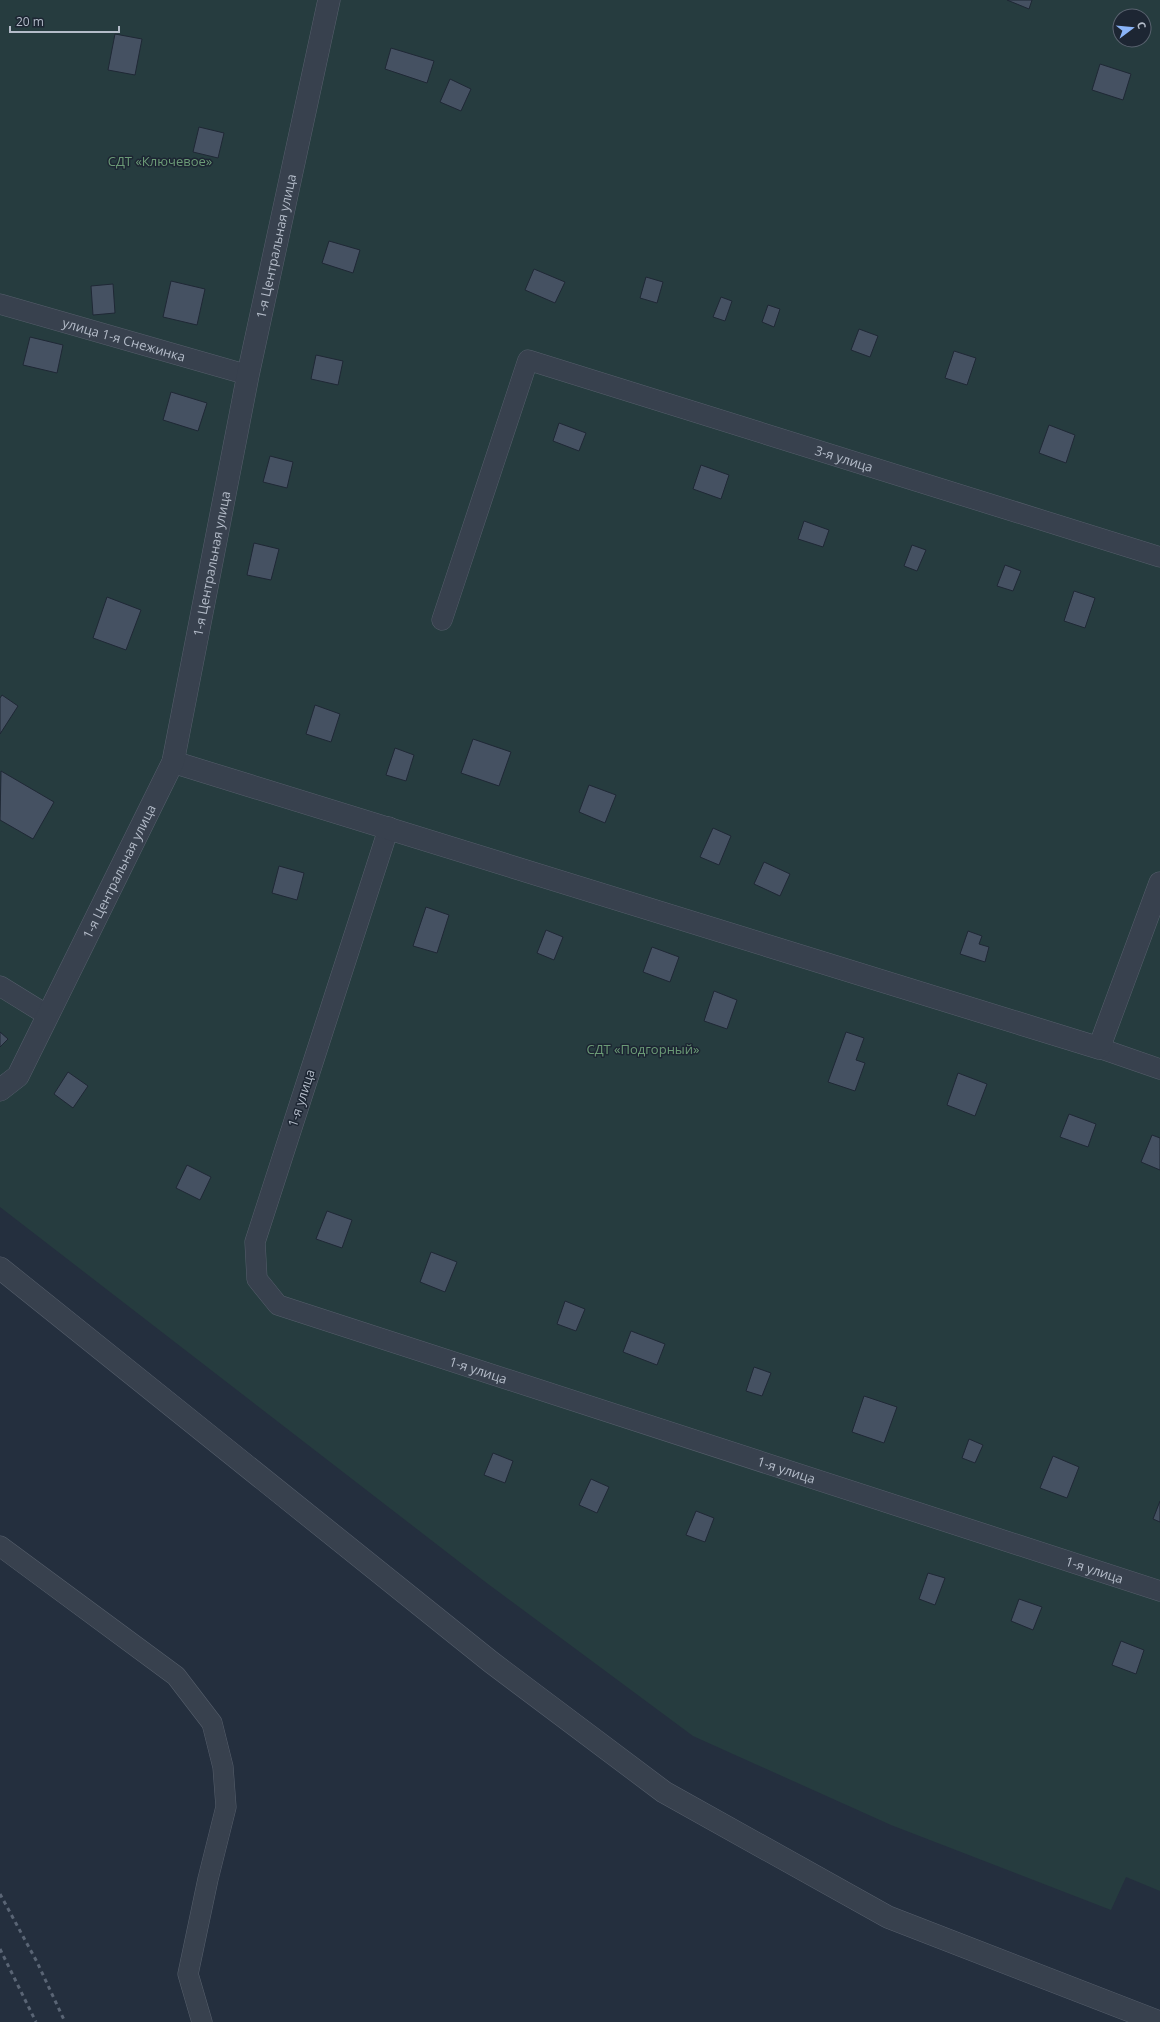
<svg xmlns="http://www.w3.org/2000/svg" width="1160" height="2022" font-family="'Open Sans',sans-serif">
<rect width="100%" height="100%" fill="#242f3e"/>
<path fill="#263c3f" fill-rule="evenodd" d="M 0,0 L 1160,0 L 1160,1891 L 1126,1877 L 1111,1910 L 891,1825 L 693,1736 L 488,1584 L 0,1207 ZM 1120,16 L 1144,16 L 1144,40 L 1120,40 Z"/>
<path fill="#455162" stroke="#1f2835" d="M 1007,0 L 1032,0 L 1029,9 Z
M 115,34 L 142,39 L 135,75 L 108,70 Z
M 391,48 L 434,61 L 427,83 L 385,69 Z
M 1100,64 L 1131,74 L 1123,100 L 1092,90 Z
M 450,79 L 471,89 L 461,111 L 440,102 Z
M 199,127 L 224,133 L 218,158 L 193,152 Z
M 329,241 L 360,250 L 353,273 L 322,263 Z
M 534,269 L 565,282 L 555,303 L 525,290 Z
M 646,277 L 663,282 L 657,303 L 640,298 Z
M 171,281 L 205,289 L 197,325 L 163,317 Z
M 113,284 L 115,313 L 93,315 L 91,286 Z
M 721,297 L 732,301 L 725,321 L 713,317 Z
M 768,305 L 780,309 L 774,327 L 762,322 Z
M 859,329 L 878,336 L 870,357 L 851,350 Z
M 30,337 L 63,345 L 57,373 L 23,365 Z
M 954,351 L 976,358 L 967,385 L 945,378 Z
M 316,355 L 343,361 L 338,385 L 311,379 Z
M 171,392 L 207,403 L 198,431 L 163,420 Z
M 559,423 L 586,433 L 579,451 L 553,441 Z
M 1049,425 L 1075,435 L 1066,463 L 1039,453 Z
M 270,456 L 293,462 L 287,488 L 263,482 Z
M 701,465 L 729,475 L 721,499 L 693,489 Z
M 804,521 L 829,530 L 823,547 L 798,539 Z
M 254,543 L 279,549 L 271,580 L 247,575 Z
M 912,545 L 926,550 L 917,571 L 904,566 Z
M 1005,565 L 1021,571 L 1013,591 L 997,586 Z
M 1074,591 L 1095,598 L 1085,628 L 1064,621 Z
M 107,597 L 141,610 L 126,650 L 93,638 Z
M 2,695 L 18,706 L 0,734 L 0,698 Z
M 315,705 L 340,714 L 331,742 L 306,734 Z
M 473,739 L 511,752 L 499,786 L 461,773 Z
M 395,748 L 414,755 L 406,781 L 386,775 Z
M 1,771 L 54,802 L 33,839 L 0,820 Z
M 589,785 L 616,795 L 605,823 L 579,812 Z
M 713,828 L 731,836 L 719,865 L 700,857 Z
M 764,862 L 790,874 L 780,896 L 754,884 Z
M 279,866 L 304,873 L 297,900 L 272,893 Z
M 426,907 L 449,915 L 437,953 L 413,946 Z
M 546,930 L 563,937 L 554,960 L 537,953 Z
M 968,931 L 982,936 L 979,944 L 989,947 L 985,962 L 960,954 Z
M 652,947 L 679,957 L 670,982 L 643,972 Z
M 714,991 L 737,1000 L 727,1029 L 704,1021 Z
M 0,1032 L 8,1039 L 0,1047 Z
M 846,1032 L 864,1038 L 856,1060 L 865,1063 L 855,1091 L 828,1082 Z
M 68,1072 L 88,1086 L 73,1108 L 54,1094 Z
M 958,1073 L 987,1084 L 975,1116 L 947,1105 Z
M 1069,1114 L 1096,1124 L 1088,1147 L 1060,1137 Z
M 1152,1135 L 1160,1138 L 1160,1170 L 1141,1162 Z
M 187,1165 L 211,1177 L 200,1200 L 176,1188 Z
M 327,1211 L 352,1220 L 342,1248 L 316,1239 Z
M 431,1252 L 457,1262 L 445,1292 L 420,1282 Z
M 565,1301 L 585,1309 L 576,1331 L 557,1324 Z
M 631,1331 L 665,1344 L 657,1365 L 623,1352 Z
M 754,1367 L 771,1373 L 762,1396 L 746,1391 Z
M 864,1396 L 897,1407 L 884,1443 L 852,1432 Z
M 969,1439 L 983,1445 L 975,1463 L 962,1458 Z
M 493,1453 L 513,1461 L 505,1483 L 484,1475 Z
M 1053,1456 L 1079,1467 L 1067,1498 L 1040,1488 Z
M 591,1479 L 609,1487 L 597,1513 L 579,1505 Z
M 1160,1501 L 1160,1522 L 1153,1519 Z
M 696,1511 L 714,1518 L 705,1542 L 686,1535 Z
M 928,1573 L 945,1578 L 935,1605 L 919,1599 Z
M 1019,1599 L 1042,1607 L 1033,1630 L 1011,1621 Z
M 1121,1641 L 1144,1650 L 1136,1674 L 1112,1665 Z"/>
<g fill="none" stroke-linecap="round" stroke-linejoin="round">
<defs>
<g id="service">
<path id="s1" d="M 0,304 L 248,375"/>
<path id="s2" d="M 442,620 L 528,360 L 1160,557"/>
<path id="s3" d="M 389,827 L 255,1242 L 257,1279 L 278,1305 L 1160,1591"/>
<path d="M 0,986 L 47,1015"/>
<path d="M 1099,1048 L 1160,1069"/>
<path d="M 0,1546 L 176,1676 L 212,1723 L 223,1767 L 226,1807 L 208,1879 L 188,1974 L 202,2022"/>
</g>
<g id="minor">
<path d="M 173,762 L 1099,1048 L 1160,883"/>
<path id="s4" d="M 0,1090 L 18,1076 L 173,762 L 248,375 L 329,0"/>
<path d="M 0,1268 L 491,1662 L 664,1792 L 888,1917 L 1159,2022"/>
</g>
</defs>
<use href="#service" stroke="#565f6c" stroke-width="21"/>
<use href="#minor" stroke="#565f6c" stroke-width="23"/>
<use href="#service" stroke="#38414e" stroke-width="20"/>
<use href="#minor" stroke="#38414e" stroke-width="22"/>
<path stroke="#5a6575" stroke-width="3" stroke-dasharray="4 4" stroke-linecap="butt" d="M 0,1894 L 37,1962 L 65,2022
M 0,1949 L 36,2022"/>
</g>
<g text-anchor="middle" stroke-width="3" stroke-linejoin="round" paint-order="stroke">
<g font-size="13" fill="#6b9a76" stroke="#1d2633">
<text x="160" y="166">СДТ «Ключевое»</text>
<text x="643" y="1054">СДТ «Подгорный»</text>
</g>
<g font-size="13" fill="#b4bcc9" stroke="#1d2633">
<text dy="5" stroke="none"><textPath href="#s4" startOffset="899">1-я Центральная улица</textPath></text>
<text dy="5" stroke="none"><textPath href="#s1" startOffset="129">улица 1-я Снежинка</textPath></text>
<text dy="5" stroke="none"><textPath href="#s2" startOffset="605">3-я улица</textPath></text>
<text dy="5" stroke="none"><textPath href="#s4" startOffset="575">1-я Центральная улица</textPath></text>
<text dy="5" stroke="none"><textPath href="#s4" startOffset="251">1-я Центральная улица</textPath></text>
<text transform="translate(301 1098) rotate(-72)" y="5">1-я улица</text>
<text dy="5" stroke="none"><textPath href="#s3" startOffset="717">1-я улица</textPath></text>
<text dy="5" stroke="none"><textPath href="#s3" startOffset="1041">1-я улица</textPath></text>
<text dy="5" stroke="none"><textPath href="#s3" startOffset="1365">1-я улица</textPath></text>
</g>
</g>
<g transform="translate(1132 28) rotate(74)"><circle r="19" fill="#1d2633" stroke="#59626f"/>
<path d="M0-3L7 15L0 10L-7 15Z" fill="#8ab4f8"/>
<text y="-6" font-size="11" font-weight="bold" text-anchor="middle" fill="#b4bcc9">С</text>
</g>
<path d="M10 26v6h109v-6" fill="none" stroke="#b4bcc9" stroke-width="2"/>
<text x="16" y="26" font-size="12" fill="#b4bcc9" stroke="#1d2633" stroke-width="3" paint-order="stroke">20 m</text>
</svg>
